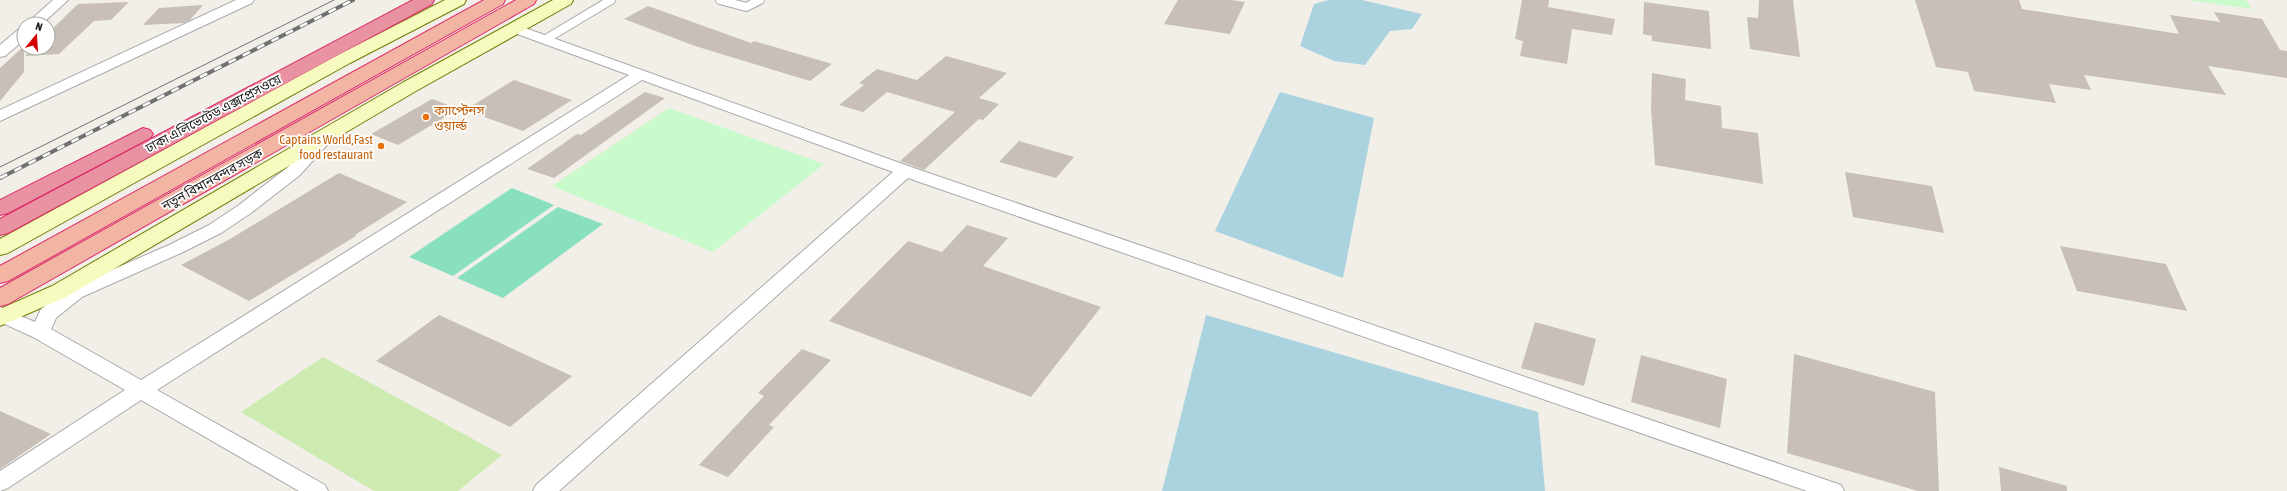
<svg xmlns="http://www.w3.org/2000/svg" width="2287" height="491" font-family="'Asap Condensed','Noto Sans Bengali',sans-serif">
<rect width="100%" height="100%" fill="#f2efe9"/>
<path fill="#cdebb0" d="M 323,357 L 502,455 L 458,491 L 374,491 L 241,412 Z"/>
<path fill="#c8facc" d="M 2188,0 L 2246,0 L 2252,9 Z
M 669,108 L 824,164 L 713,252 L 552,186 Z"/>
<path fill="#88e0be" d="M 512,188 L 554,205 L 453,276 L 409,257 Z
M 558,207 L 603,224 L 503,298 L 457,278 Z"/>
<path fill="#aad3df" d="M 1328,0 L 1362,0 L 1422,14 L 1412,29 L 1390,31 L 1365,65 L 1334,61 L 1300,46 L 1314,4 Z
M 1280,92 L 1374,118 L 1343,278 L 1215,231 Z
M 1206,315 L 1538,412 L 1545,491 L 1162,491 Z"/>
<path fill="#c7bfb8" d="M 1178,0 L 1231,0 L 1245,2 L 1230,34 L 1164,24 Z
M 1522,0 L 1549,0 L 1548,7 L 1615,19 L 1612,35 L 1572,29 L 1567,64 L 1520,56 L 1523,41 L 1515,39 Z
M 1759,0 L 1793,0 L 1800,57 L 1750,49 L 1747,17 L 1758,18 Z
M 1915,0 L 2019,0 L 2022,9 L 2179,34 L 2170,15 L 2220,22 L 2214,12 L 2262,19 L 2280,50 L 2287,51 L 2287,78 L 2208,66 L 2226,95 L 2084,75 L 2091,90 L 2049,84 L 2056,103 L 1974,91 L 1968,72 L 1936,67 Z
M 129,2 L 111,20 L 94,21 L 59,54 L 25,56 L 33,48 L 48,48 L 48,33 L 78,4 Z
M 1644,2 L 1709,11 L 1711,49 L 1652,41 L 1652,36 L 1643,34 Z
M 203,5 L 190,20 L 184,23 L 143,25 L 159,8 Z
M 648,6 L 751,43 L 754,41 L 832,64 L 810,81 L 695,46 L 624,19 Z
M 24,46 L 24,72 L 0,101 L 0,68 Z
M 946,56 L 1007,73 L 979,98 L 999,104 L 983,120 L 979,119 L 924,170 L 900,161 L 955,112 L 887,92 L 863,112 L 839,105 L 864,85 L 859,83 L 877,69 L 917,80 Z
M 1652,73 L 1686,79 L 1685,100 L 1721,106 L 1722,128 L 1758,133 L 1763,184 L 1655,165 L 1651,108 Z
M 514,80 L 572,100 L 523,131 L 465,110 Z
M 645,92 L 665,98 L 554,178 L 527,169 L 577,134 L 581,135 Z
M 432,99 L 459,109 L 398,145 L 371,134 Z
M 1019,141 L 1074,157 L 1056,178 L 999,162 Z
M 1845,172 L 1932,186 L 1944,233 L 1853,217 Z
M 339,173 L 407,202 L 355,235 L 356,236 L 249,301 L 181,265 L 230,239 Z
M 967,225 L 1008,238 L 983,266 L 1101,307 L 1031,397 L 829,321 L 908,241 L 942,252 Z
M 2060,246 L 2166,264 L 2187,311 L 2077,291 Z
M 439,315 L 572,376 L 510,427 L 376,361 Z
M 1535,322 L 1596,339 L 1584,386 L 1521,368 Z
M 802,349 L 831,360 L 769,425 L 774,427 L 728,477 L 699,465 L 764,396 L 758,393 Z
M 1794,354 L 1935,392 L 1939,491 L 1918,491 L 1787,453 Z
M 1641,355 L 1727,379 L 1720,428 L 1631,402 Z
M 0,411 L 51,434 L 0,469 Z
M 1999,467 L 2067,486 L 2067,491 L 2001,491 Z"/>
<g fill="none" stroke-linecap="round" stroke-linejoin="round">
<defs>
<path id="service" d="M 720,0 L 746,7 L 760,0
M 546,39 L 611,0"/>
<path id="minor" d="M 53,0 L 68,0 L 42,24 L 26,24 Z
M 236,0 L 254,0 L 252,3 L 0,121 L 0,110 Z
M 514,24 L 911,167 L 1841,485 L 1844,491 L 1807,491 L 908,178 L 559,491 L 533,491 L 536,485 L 893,172 L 642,80 L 157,390 L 325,485 L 328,491 L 299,491 L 141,400 L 8,488 L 0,491 L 0,471 L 125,390 L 33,337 L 0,322 L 0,307 L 35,322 L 41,309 L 68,289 L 169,245 L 209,225 L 239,205 L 288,167 L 321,132 L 333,132 L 335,135 L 333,138 L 300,175 L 251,213 L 221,233 L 181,253 L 82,297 L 56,318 L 51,329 L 141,380 L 629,75 L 509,31 L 507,28 Z
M 24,28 L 24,40 L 5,56 L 0,57 L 0,45 L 19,29 Z"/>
<path id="secondary" d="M 445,0 L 466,0 L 464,4 L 350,63 L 8,253 L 0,255 L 0,239 L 338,55 Z
M 553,0 L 573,0 L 571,4 L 416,91 L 68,296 L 0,326 L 0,309 L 52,286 L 402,83 Z"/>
<path id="trunk" d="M 484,0 L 505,0 L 503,4 L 8,281 L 0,283 L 0,266 Z
M 516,0 L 536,0 L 534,4 L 8,304 L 0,306 L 0,288 Z"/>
<path id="motorway" d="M 413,0 L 434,0 L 432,4 L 8,233 L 0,235 L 0,219 Z
M 143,128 L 150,130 L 153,134 L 150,138 L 8,213 L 0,215 L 0,200 Z"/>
</defs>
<use href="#service" stroke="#a9a9a9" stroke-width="10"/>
<use href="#minor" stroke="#a9a9a9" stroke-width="2"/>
<use href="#secondary" stroke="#707d05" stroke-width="2"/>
<use href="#trunk" stroke="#dc2a67" stroke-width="2"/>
<use href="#motorway" stroke="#dc2a67" stroke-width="2"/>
<use href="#service" stroke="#fff" stroke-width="8"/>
<use href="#minor" fill="#fff" fill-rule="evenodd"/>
<use href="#secondary" fill="#f7fabf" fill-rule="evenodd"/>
<use href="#trunk" fill="#f2b4a3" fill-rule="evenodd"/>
<use href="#motorway" fill="#e892a2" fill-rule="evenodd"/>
<path stroke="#707070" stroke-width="1" d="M 0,167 L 334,0"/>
<defs>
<path id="rail" d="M 0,178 L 353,0"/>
</defs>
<use href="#rail" stroke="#707070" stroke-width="4"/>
<use href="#rail" stroke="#fff" stroke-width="2.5" stroke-dasharray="8" stroke-linecap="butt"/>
</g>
<g fill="#e8710a" stroke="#fff" stroke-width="1.5">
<circle cx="426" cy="117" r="4"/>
<circle cx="381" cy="146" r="4"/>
</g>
<g text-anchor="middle" stroke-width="3.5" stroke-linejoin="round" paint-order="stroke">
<g font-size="13" fill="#c56008" stroke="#fff" text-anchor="start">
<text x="434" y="115">ক্যাপ্টেনস<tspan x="434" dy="15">ওয়ার্ল্ড</tspan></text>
<text x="373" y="144" text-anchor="end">Captains World,Fast<tspan x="373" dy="15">food restaurant</tspan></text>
</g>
<g font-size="13" fill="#222" stroke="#fff">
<text transform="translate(213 113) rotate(-28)" y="5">ঢাকা এলিভেটেড এক্সপ্রেসওয়ে</text>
<text transform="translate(212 179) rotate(-29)" y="5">নতুন বিমানবন্দর সড়ক</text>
</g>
</g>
<g transform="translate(36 36) rotate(18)"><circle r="19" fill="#ffffff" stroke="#a7a7a7"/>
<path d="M0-3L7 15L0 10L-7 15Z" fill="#d40000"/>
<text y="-6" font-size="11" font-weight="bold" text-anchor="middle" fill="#222222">N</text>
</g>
</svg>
